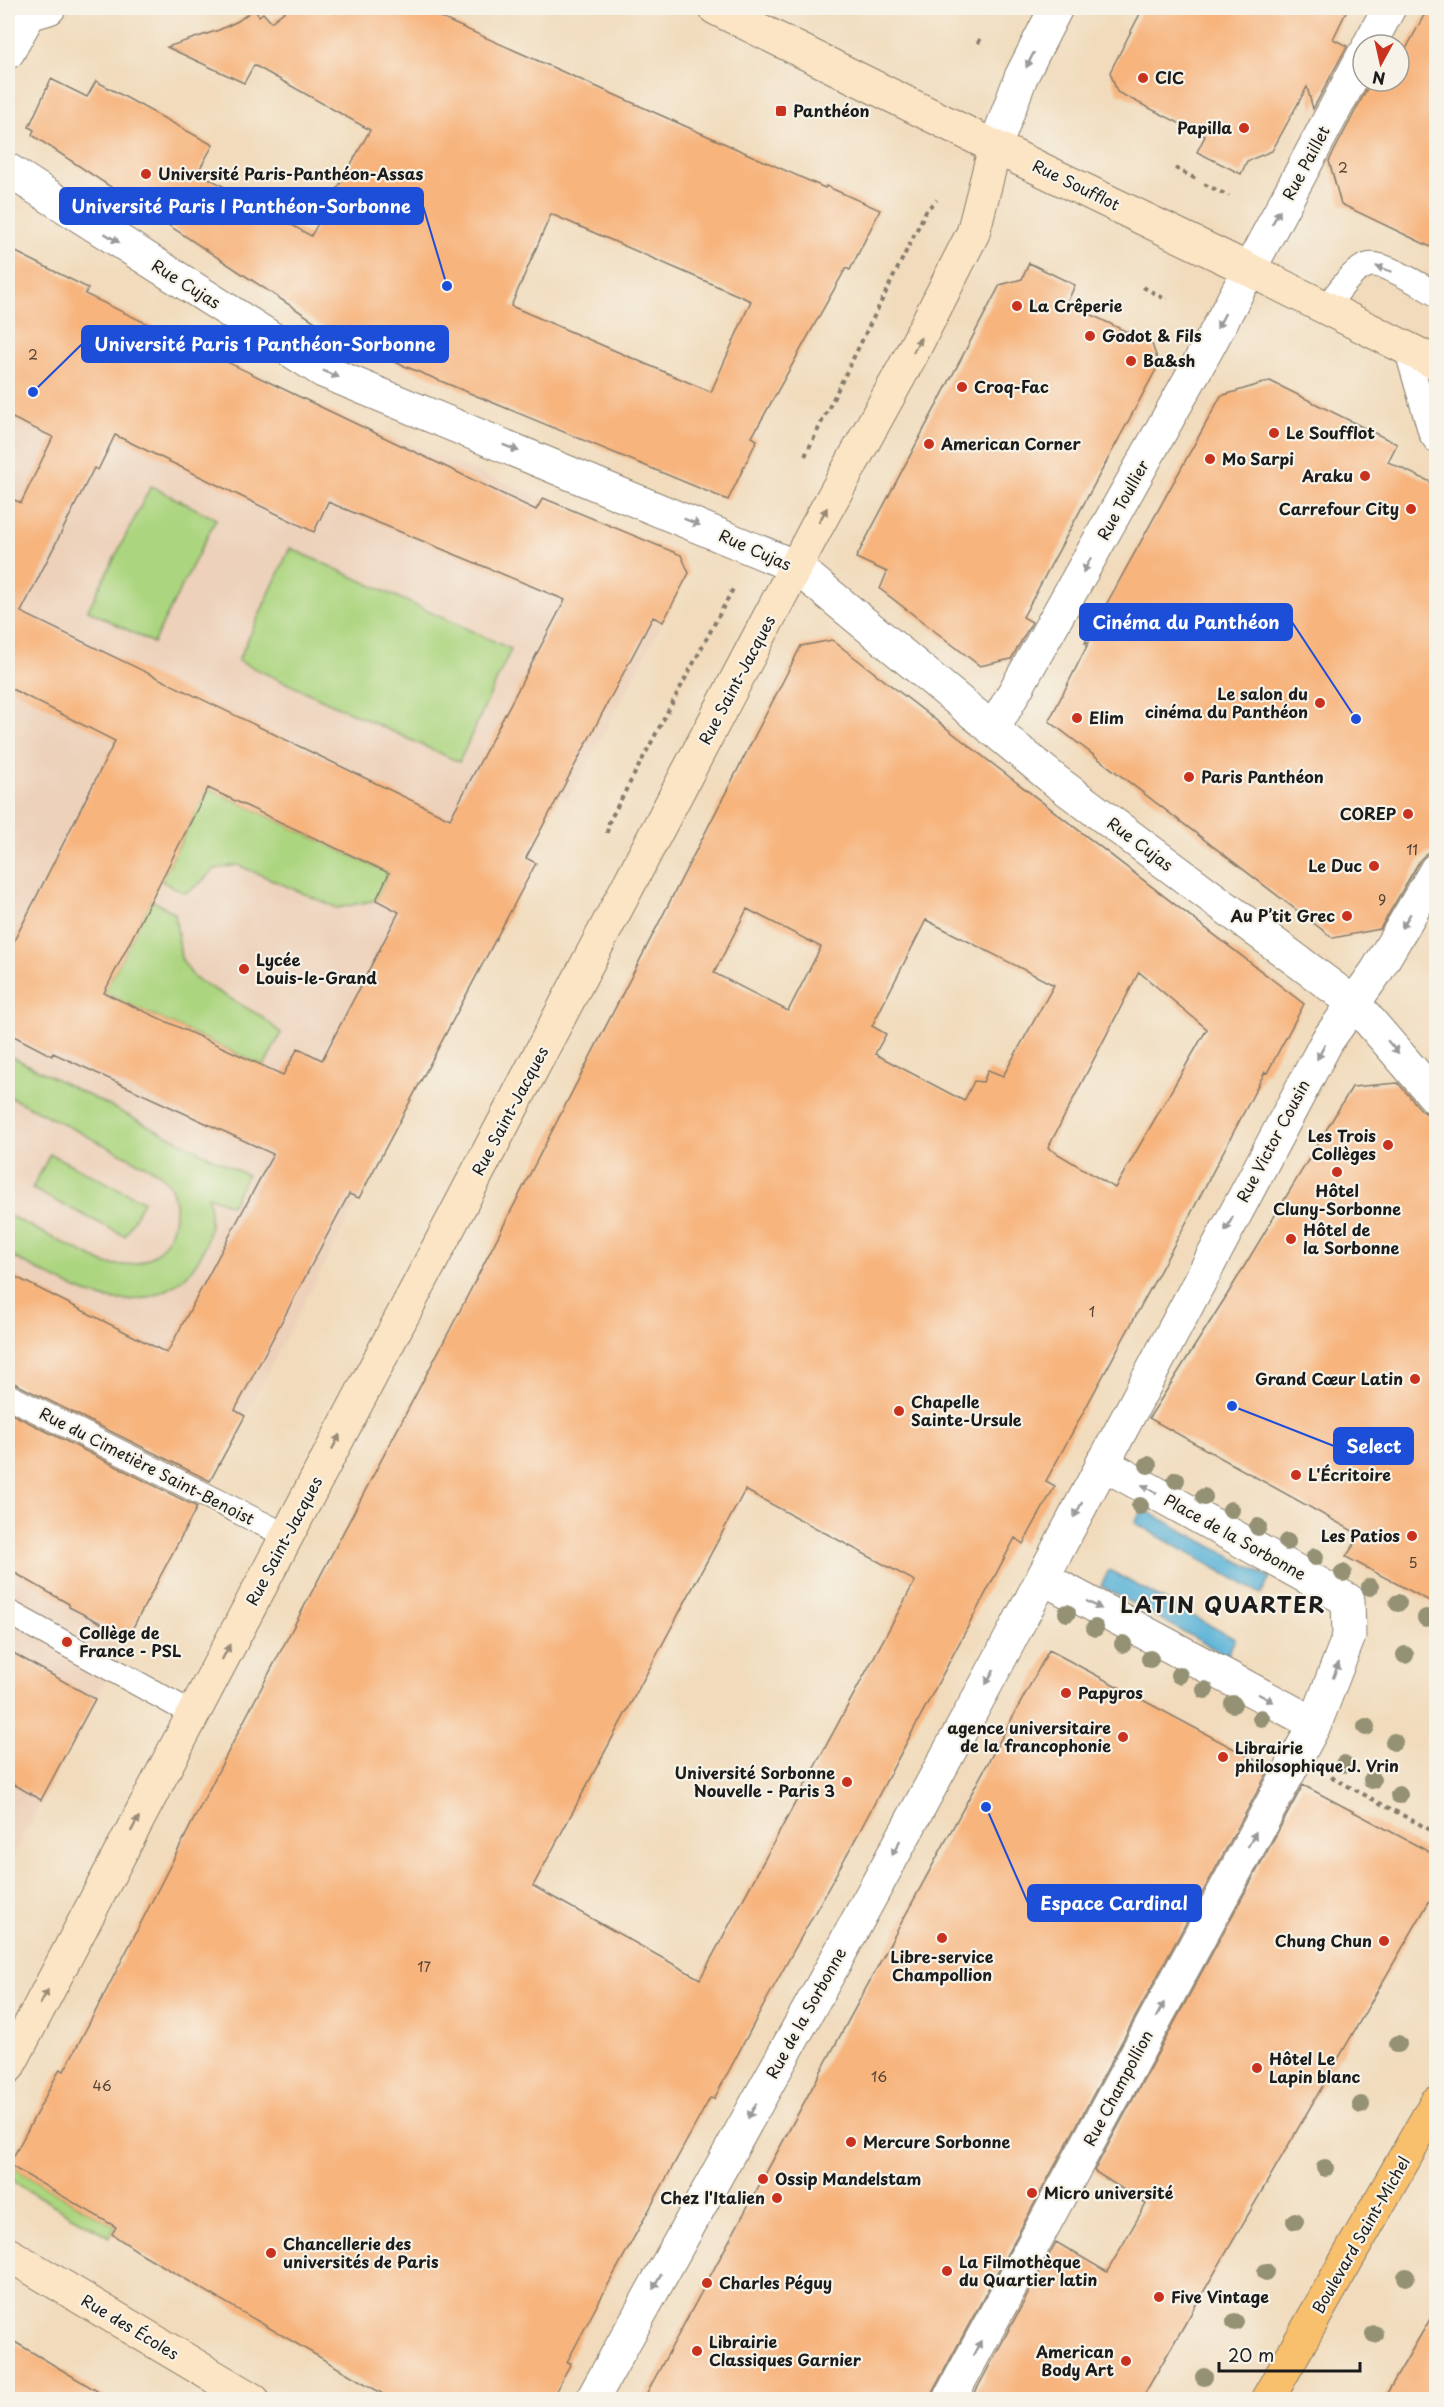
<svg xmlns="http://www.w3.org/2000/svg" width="1444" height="2407" font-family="'Playpen Sans',sans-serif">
<rect width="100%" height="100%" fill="#f7f3e8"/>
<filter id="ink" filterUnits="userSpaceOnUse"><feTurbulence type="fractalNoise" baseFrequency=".0167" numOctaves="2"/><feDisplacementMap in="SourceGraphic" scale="12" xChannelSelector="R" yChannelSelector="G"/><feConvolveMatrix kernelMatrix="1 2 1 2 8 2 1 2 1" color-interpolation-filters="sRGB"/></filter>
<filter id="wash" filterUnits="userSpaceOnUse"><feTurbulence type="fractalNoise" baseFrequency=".008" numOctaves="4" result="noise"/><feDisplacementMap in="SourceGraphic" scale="24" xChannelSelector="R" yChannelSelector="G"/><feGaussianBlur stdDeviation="1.35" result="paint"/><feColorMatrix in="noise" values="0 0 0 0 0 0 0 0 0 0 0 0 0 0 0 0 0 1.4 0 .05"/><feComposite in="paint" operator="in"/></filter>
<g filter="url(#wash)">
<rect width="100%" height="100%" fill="#f1dbbc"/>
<path fill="#edd1ba" d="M 8,248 L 90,289 L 87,294 L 322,408 L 681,555 L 689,573 L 568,800 L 559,796 L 538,835 L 547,840 L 536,863 L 215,1472 L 8,1368 Z
M 8,1417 L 196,1510 L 8,1866 Z"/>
<path fill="#acd57f" stroke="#64784e" stroke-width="1.5" d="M 151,486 L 216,519 L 153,643 L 88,610 Z
M 290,548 L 511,649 L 459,762 L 238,661 Z
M 208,788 L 389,873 L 376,900 L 337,908 L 238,865 L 215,869 L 198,885 L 185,893 L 161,881 Z
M 151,900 L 175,913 L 181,958 L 194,978 L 261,1016 L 281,1033 L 264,1066 L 104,993 Z
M 8,1055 L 247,1175 L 231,1205 L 208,1196 C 209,1205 211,1215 210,1224 C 203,1287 142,1314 86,1293 C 59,1283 33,1267 8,1254 L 8,1215 L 105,1264 C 117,1265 126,1266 138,1263 C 169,1254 184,1215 170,1186 C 167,1181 162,1176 158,1172 L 8,1096 Z
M 50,1154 L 143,1201 L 125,1236 L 32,1189 Z
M 11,2166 L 116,2227 L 109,2237 L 15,2183 L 9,2173 Z"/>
<path fill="#5cb3d8" stroke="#3c687a" stroke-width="1.5" d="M 1143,1509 L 1270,1578 L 1261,1594 L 1135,1523 Z
M 1109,1570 L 1235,1639 L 1227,1656 L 1101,1586 Z"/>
<g id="blocks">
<path fill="#f7b47d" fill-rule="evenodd" d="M 289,8 L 326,8 L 336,13 L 338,8 L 419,8 L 825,188 L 826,186 L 880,210 L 850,270 L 846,268 L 752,437 L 757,440 L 728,500 L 344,341 L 32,135 L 34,130 L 29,127 L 51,79 L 87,97 L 96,81 L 213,145 L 198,172 L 311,236 L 370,130 L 254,65 L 244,83 L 167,47 L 219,30 L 238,21 L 254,9 L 259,16 L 263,13 L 271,22 ZM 551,214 L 751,301 L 711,392 L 511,306 Z
M 1143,8 L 1348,8 L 1333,39 L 1347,46 L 1313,109 L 1307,87 L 1272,151 L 1247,161 L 1241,174 L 1197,152 L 1205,136 L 1117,92 L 1110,72 Z
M 1428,8 L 1437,8 L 1437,250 L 1341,204 L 1329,161 L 1371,81 L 1399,81 L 1399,62 Z
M 8,248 L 88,288 L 85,294 L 536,510 L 543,498 L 681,555 L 689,573 L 663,622 L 653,617 L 526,858 L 536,863 L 359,1198 L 349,1194 L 235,1410 L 245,1416 L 210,1481 L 14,1383 L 8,1382 L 8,1273 L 167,1353 L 273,1154 L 53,1053 L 52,1056 L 8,1033 L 8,953 L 115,741 L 8,687 L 8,497 L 21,503 L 53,437 L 8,416 ZM 115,435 L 314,532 L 328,502 L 565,600 L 450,819 L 21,612 L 94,468 L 98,470 ZM 208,788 L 389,873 L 376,900 L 399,912 L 322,1060 L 298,1048 L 283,1075 L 104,993 Z
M 1029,263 L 1075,285 L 1067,303 L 1152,344 L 1159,364 L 1023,617 L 1032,622 L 1011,659 L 980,666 L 880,589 L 887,572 L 856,558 L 1000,285 L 1022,279 Z
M 1270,381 L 1397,444 L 1388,462 L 1437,485 L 1437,851 L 1427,853 L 1420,860 L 1380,929 L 1333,938 L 1049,721 L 1089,642 L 1085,643 L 1221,396 Z
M 832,640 L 1304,1004 L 1267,1073 L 1265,1072 L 1186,1223 L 1046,1481 L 1055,1486 L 1023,1544 L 1015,1538 L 856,1838 L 767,1999 L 714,2099 L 710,2098 L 596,2307 L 567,2362 L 571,2363 L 551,2400 L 393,2400 L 139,2252 L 112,2234 L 116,2227 L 9,2165 L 60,2069 L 64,2071 L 102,1999 L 247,1715 L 454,1322 L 801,646 ZM 747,909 L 821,947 L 788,1011 L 714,973 ZM 926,920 L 1054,985 L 1003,1076 L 988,1070 L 983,1082 L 974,1081 L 964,1101 L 875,1054 L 886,1034 L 872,1026 ZM 1139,972 L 1207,1029 L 1115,1188 L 1048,1148 ZM 745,1490 L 915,1581 L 700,1979 L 533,1886 Z
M 1398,1083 L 1422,1111 L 1429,1115 L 1437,1116 L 1437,1605 L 1346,1557 L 1360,1535 L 1149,1418 L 1227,1295 L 1352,1087 Z
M 8,1412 L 197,1507 L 128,1637 L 69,1607 L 69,1604 L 8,1569 Z
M 8,1650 L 95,1699 L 41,1800 L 8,1781 Z
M 1049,1650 L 1270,1768 L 933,2391 L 930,2400 L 643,2400 Z
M 1303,1785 L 1437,1856 L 1437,1888 L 1141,2400 L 971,2400 L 1056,2242 L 1107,2272 L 1146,2204 L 1094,2171 Z
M 1437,2307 L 1437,2400 L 1383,2400 Z
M 8,2338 L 42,2358 L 112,2400 L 8,2400 Z"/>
</g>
</g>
<g filter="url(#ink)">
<use href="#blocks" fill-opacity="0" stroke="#867c6c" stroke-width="1.5"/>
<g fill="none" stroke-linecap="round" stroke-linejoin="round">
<defs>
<path id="lane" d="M 1326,307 C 1337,295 1351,269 1369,265 C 1384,262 1422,286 1436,294
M 1406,348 L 1431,434 L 1436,441
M 8,1396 L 287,1536
M 8,1612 L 193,1714"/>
<path id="street" d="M 1369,45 L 1389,8
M 8,52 L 29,14 L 49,8
M 995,147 L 1021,77 L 1056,8
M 8,170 L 323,371 L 796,567 L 1057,782 L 1354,1003 L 1436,1098
M 993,730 L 1208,347 L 1363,56
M 1043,1578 L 1315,1724
M 592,2400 L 835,1962 L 997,1664 L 1327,1041 L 1376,972 L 1436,870
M 949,2400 L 1315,1724 L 1349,1636 L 1348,1600 L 1102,1463"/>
<path id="secondary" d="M 715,8 L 995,147 L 1248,269 L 1436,363
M 8,2067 L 816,528 L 910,357 L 973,233 L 995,147
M 8,2254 L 253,2400"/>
<path id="primary" d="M 1267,2400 L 1436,2103"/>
</defs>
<use href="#lane" stroke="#867c6c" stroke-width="26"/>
<use href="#street" stroke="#867c6c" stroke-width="35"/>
<use href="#secondary" stroke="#867c6c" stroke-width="35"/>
<use href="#primary" stroke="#867c6c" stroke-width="35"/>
<path stroke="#867c6c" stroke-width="4" stroke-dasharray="4.5 4.5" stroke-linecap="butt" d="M 978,43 L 981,38
M 1175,168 L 1198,180
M 1204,184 L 1229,196
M 1143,287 L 1167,300
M 805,456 L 927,209 L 937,200
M 607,833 L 609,822 L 734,587
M 1331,1777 L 1436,1833"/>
<use href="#lane" stroke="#fff" stroke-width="24"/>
<use href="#street" stroke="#fff" stroke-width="33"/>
<use href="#secondary" stroke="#fce5c4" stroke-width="33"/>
<use href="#primary" stroke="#f8bf6c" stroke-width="33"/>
</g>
<g fill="#949174">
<circle cx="1148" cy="1465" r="9"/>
<circle cx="1176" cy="1480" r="9"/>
<circle cx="1204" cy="1497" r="9"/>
<circle cx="1140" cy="1506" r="9"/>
<circle cx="1231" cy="1510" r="9"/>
<circle cx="1258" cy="1527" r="9"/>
<circle cx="1287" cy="1542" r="9"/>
<circle cx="1315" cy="1557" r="9"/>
<circle cx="1343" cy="1573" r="9"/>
<circle cx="1370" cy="1587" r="9"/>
<circle cx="1398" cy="1603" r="9"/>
<circle cx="1067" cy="1613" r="9"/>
<circle cx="1426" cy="1618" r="9"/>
<circle cx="1095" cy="1628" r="9"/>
<circle cx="1123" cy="1644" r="9"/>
<circle cx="1405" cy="1655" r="9"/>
<circle cx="1150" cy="1659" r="9"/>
<circle cx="1179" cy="1675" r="9"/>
<circle cx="1205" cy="1690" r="9"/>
<circle cx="1233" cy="1704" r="9"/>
<circle cx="1261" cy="1718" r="9"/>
<circle cx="1366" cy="1727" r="9"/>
<circle cx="1394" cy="1742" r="9"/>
<circle cx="1344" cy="1764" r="9"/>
<circle cx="1372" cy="1780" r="9"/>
<circle cx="1399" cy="1795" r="9"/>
<circle cx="1398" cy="2044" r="9"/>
<circle cx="1361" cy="2105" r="9"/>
<circle cx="1325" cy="2168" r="9"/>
<circle cx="1295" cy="2221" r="9"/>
<circle cx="1266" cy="2272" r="9"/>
<circle cx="1406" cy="2277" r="9"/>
<circle cx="1235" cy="2322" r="9"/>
<circle cx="1374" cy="2334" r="9"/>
<circle cx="1204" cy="2377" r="9"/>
</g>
<defs><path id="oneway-solid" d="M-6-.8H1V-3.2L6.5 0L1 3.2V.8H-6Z" transform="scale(1.5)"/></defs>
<g fill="#999">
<use href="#oneway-solid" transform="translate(1030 60) rotate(117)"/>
<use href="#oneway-solid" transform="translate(1276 217) rotate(-62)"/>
<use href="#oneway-solid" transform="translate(112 238) rotate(32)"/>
<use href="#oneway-solid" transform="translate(1384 269) rotate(-161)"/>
<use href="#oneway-solid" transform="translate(1221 321) rotate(118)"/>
<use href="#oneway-solid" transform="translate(331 374) rotate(23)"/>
<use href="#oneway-solid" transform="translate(511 448) rotate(22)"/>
<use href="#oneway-solid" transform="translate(692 522) rotate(22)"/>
<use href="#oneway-solid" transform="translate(1087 565) rotate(119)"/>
<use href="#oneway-solid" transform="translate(1406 921) rotate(121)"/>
<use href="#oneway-solid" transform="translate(1393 1047) rotate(49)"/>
<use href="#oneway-solid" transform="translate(1321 1052) rotate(118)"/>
<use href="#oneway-solid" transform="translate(1229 1224) rotate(118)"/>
<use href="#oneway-solid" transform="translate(1149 1489) rotate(-151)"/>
<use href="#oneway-solid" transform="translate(1078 1510) rotate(118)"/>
<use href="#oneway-solid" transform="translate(1094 1605) rotate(28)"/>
<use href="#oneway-solid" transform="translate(1336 1670) rotate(-69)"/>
<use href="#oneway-solid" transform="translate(990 1677) rotate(119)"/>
<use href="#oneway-solid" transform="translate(1266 1698) rotate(28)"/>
<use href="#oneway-solid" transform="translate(1252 1839) rotate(-62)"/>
<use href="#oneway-solid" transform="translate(896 1848) rotate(118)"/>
<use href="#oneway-solid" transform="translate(1160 2010) rotate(-62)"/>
<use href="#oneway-solid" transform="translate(752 2111) rotate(119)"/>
<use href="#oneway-solid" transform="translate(657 2282) rotate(119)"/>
<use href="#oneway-solid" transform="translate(977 2348) rotate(-62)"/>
</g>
<g fill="#978b78">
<use href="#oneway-solid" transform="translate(917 345) rotate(-63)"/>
<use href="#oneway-solid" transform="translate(823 515) rotate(-61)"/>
<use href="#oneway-solid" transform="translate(336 1442) rotate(-62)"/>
<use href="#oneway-solid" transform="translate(226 1652) rotate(-62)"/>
<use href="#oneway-solid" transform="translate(135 1824) rotate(-62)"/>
<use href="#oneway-solid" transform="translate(44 1997) rotate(-62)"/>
</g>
</g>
<g fill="#c8321e" stroke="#f7f3e8" stroke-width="2">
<circle cx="1143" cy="78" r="6"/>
<rect x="775" y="105" width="12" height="12" rx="3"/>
<circle cx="1244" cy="128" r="6"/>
<circle cx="146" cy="174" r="6"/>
<circle cx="1017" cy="306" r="6"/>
<circle cx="1090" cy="336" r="6"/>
<circle cx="1131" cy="361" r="6"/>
<circle cx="962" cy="387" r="6"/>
<circle cx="1274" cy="433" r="6"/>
<circle cx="929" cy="444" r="6"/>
<circle cx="1210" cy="459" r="6"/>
<circle cx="1365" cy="476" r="6"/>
<circle cx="1411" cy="509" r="6"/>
<circle cx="1320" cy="703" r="6"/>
<circle cx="1077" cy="718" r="6"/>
<circle cx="1189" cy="777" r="6"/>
<circle cx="1408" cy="814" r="6"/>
<circle cx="1374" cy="866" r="6"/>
<circle cx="1347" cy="916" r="6"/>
<circle cx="244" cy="969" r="6"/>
<circle cx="1388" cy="1145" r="6"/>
<circle cx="1337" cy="1172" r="6"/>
<circle cx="1291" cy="1239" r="6"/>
<circle cx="1415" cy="1379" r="6"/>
<circle cx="899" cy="1411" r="6"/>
<circle cx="1296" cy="1475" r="6"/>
<circle cx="1412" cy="1536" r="6"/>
<circle cx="67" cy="1642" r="6"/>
<circle cx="1066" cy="1693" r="6"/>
<circle cx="1123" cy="1737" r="6"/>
<circle cx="1223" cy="1757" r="6"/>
<circle cx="847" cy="1782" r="6"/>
<circle cx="942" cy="1938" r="6"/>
<circle cx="1384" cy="1941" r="6"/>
<circle cx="1257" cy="2068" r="6"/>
<circle cx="851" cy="2142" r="6"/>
<circle cx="763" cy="2179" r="6"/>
<circle cx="1032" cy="2193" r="6"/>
<circle cx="777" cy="2198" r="6"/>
<circle cx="271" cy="2253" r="6"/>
<circle cx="947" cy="2271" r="6"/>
<circle cx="707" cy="2283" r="6"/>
<circle cx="1159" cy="2297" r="6"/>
<circle cx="697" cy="2351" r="6"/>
<circle cx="1126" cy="2361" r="6"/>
</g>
<g text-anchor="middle" stroke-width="4.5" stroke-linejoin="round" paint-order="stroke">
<g font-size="14" fill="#534234">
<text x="1343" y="173">2</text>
<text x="33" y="360">2</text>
<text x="1412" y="855">11</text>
<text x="1382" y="905">9</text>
<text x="1092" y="1317">1</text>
<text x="1413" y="1568">5</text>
<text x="424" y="1972">17</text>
<text x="879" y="2082">16</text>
<text x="102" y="2091">46</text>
</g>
<g font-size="16" font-weight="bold" fill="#1c1c1c" stroke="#f7f3e8" text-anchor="start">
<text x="1155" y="84">CIC</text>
<text x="793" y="117">Panthéon</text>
<text x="1232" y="134" text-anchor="end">Papilla</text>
<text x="158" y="180">Université Paris-Panthéon-Assas</text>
<text x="1029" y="312">La Crêperie</text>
<text x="1102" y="342">Godot &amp; Fils</text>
<text x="1143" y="367">Ba&amp;sh</text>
<text x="974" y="393">Croq-Fac</text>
<text x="1286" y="439">Le Soufflot</text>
<text x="941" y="450">American Corner</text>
<text x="1222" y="465">Mo Sarpi</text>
<text x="1353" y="482" text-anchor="end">Araku</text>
<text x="1399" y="515" text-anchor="end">Carrefour City</text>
<text x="1308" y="700" text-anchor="end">Le salon du<tspan x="1308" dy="18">cinéma du Panthéon</tspan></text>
<text x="1089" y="724">Elim</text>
<text x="1201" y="783">Paris Panthéon</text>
<text x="1396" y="820" text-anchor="end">COREP</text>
<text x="1362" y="872" text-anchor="end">Le Duc</text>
<text x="1335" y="922" text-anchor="end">Au P’tit Grec</text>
<text x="256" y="966">Lycée<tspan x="256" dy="18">Louis-le-Grand</tspan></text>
<text x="1376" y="1142" text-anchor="end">Les Trois<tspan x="1376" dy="18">Collèges</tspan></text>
<text x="1337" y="1197" text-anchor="middle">Hôtel<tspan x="1337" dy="18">Cluny-Sorbonne</tspan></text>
<text x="1303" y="1236">Hôtel de<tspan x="1303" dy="18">la Sorbonne</tspan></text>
<text x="1403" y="1385" text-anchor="end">Grand Cœur Latin</text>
<text x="911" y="1408">Chapelle<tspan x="911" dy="18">Sainte-Ursule</tspan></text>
<text x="1308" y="1481">L'Écritoire</text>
<text x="1400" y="1542" text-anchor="end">Les Patios</text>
<text x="79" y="1639">Collège de<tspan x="79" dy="18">France - PSL</tspan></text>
<text x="1078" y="1699">Papyros</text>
<text x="1111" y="1734" text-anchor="end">agence universitaire<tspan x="1111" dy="18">de la francophonie</tspan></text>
<text x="1235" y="1754">Librairie<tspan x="1235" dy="18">philosophique J. Vrin</tspan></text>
<text x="835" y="1779" text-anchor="end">Université Sorbonne<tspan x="835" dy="18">Nouvelle - Paris 3</tspan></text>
<text x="1372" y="1947" text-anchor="end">Chung Chun</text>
<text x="942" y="1963" text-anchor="middle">Libre-service<tspan x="942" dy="18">Champollion</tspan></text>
<text x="1269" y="2065">Hôtel Le<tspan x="1269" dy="18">Lapin blanc</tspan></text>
<text x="863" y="2148">Mercure Sorbonne</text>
<text x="775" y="2185">Ossip Mandelstam</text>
<text x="1044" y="2199">Micro université</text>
<text x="765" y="2204" text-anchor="end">Chez l'Italien</text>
<text x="283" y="2250">Chancellerie des<tspan x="283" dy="18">universités de Paris</tspan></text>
<text x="959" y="2268">La Filmothèque<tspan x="959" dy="18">du Quartier latin</tspan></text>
<text x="719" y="2289">Charles Péguy</text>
<text x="1171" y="2303">Five Vintage</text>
<text x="709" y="2348">Librairie<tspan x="709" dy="18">Classiques Garnier</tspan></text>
<text x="1114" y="2358" text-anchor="end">American<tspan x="1114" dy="18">Body Art</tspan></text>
</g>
<g font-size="16" fill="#1c1c1c" stroke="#f7f3e8">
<text transform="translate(1306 163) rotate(-62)" y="6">Rue Paillet</text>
<text transform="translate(1076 185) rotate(26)" y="6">Rue Soufflot</text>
<text transform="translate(186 284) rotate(32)" y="6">Rue Cujas</text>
<text transform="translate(1123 500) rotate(-61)" y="6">Rue Toullier</text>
<text transform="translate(755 550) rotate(24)" y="6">Rue Cujas</text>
<text transform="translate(737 680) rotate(-62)" y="6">Rue Saint-Jacques</text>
<text transform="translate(1140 844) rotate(37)" y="6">Rue Cujas</text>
<text transform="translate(510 1111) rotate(-62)" y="6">Rue Saint-Jacques</text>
<text transform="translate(1273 1141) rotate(-62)" y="6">Rue Victor Cousin</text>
<text transform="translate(147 1466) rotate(27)" y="6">Rue du Cimetière Saint-Benoist</text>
<text transform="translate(1235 1537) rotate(29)" y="6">Place de la Sorbonne</text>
<text transform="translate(284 1541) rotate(-62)" y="6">Rue Saint-Jacques</text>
<text transform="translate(806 2013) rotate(-61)" y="6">Rue de la Sorbonne</text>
<text transform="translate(1118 2088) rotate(-62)" y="6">Rue Champollion</text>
<text transform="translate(1361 2235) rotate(-60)" y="6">Boulevard Saint-Michel</text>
<text transform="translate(130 2327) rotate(31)" y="6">Rue des Écoles</text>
</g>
<g font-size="22" font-weight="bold" letter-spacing="1.5" fill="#1c1c1c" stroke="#f7f3e8">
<text x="1223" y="1613">LATIN QUARTER</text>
</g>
</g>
<path fill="none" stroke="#1d4ed8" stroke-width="2" d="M447 286L423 206M33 392L82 344M1356 719L1292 622M1232 1406L1334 1446M986 1807L1028 1903"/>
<g fill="#1d4ed8" stroke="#f7f3e8" stroke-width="2">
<circle cx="447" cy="286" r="6"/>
<circle cx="33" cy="392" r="6"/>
<circle cx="1356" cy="719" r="6"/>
<circle cx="1232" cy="1406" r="6"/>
<circle cx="986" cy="1807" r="6"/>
</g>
<g fill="#1d4ed8" stroke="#1d4ed8" stroke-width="2">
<rect x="60" y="188" width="363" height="36" rx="6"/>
<rect x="82" y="326" width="366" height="36" rx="6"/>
<rect x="1080" y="604" width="212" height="36" rx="6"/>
<rect x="1334" y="1428" width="79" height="36" rx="6"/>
<rect x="1028" y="1885" width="173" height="36" rx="6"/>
</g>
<g font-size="18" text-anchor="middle" font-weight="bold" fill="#fff">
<text x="241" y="213">Université Paris I Panthéon-Sorbonne</text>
<text x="265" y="351">Université Paris 1 Panthéon-Sorbonne</text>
<text x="1186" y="629">Cinéma du Panthéon</text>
<text x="1374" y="1453">Select</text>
<text x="1114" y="1910">Espace Cardinal</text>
</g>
<rect width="1444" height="2407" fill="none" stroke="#f7f3e8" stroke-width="30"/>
<g transform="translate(1381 63) rotate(188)"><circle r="28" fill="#f7f3e8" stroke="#9f9d96" stroke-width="1.5"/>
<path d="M0-4.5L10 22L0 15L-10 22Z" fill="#c8321e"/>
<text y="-9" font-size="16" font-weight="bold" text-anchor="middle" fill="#1c1c1c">N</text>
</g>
<path d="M1219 2362v9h141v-9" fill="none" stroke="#1c1c1c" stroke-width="3"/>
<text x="1228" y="2362" font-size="18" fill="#1c1c1c" stroke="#f7f3e8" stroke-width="4.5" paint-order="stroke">20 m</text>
</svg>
